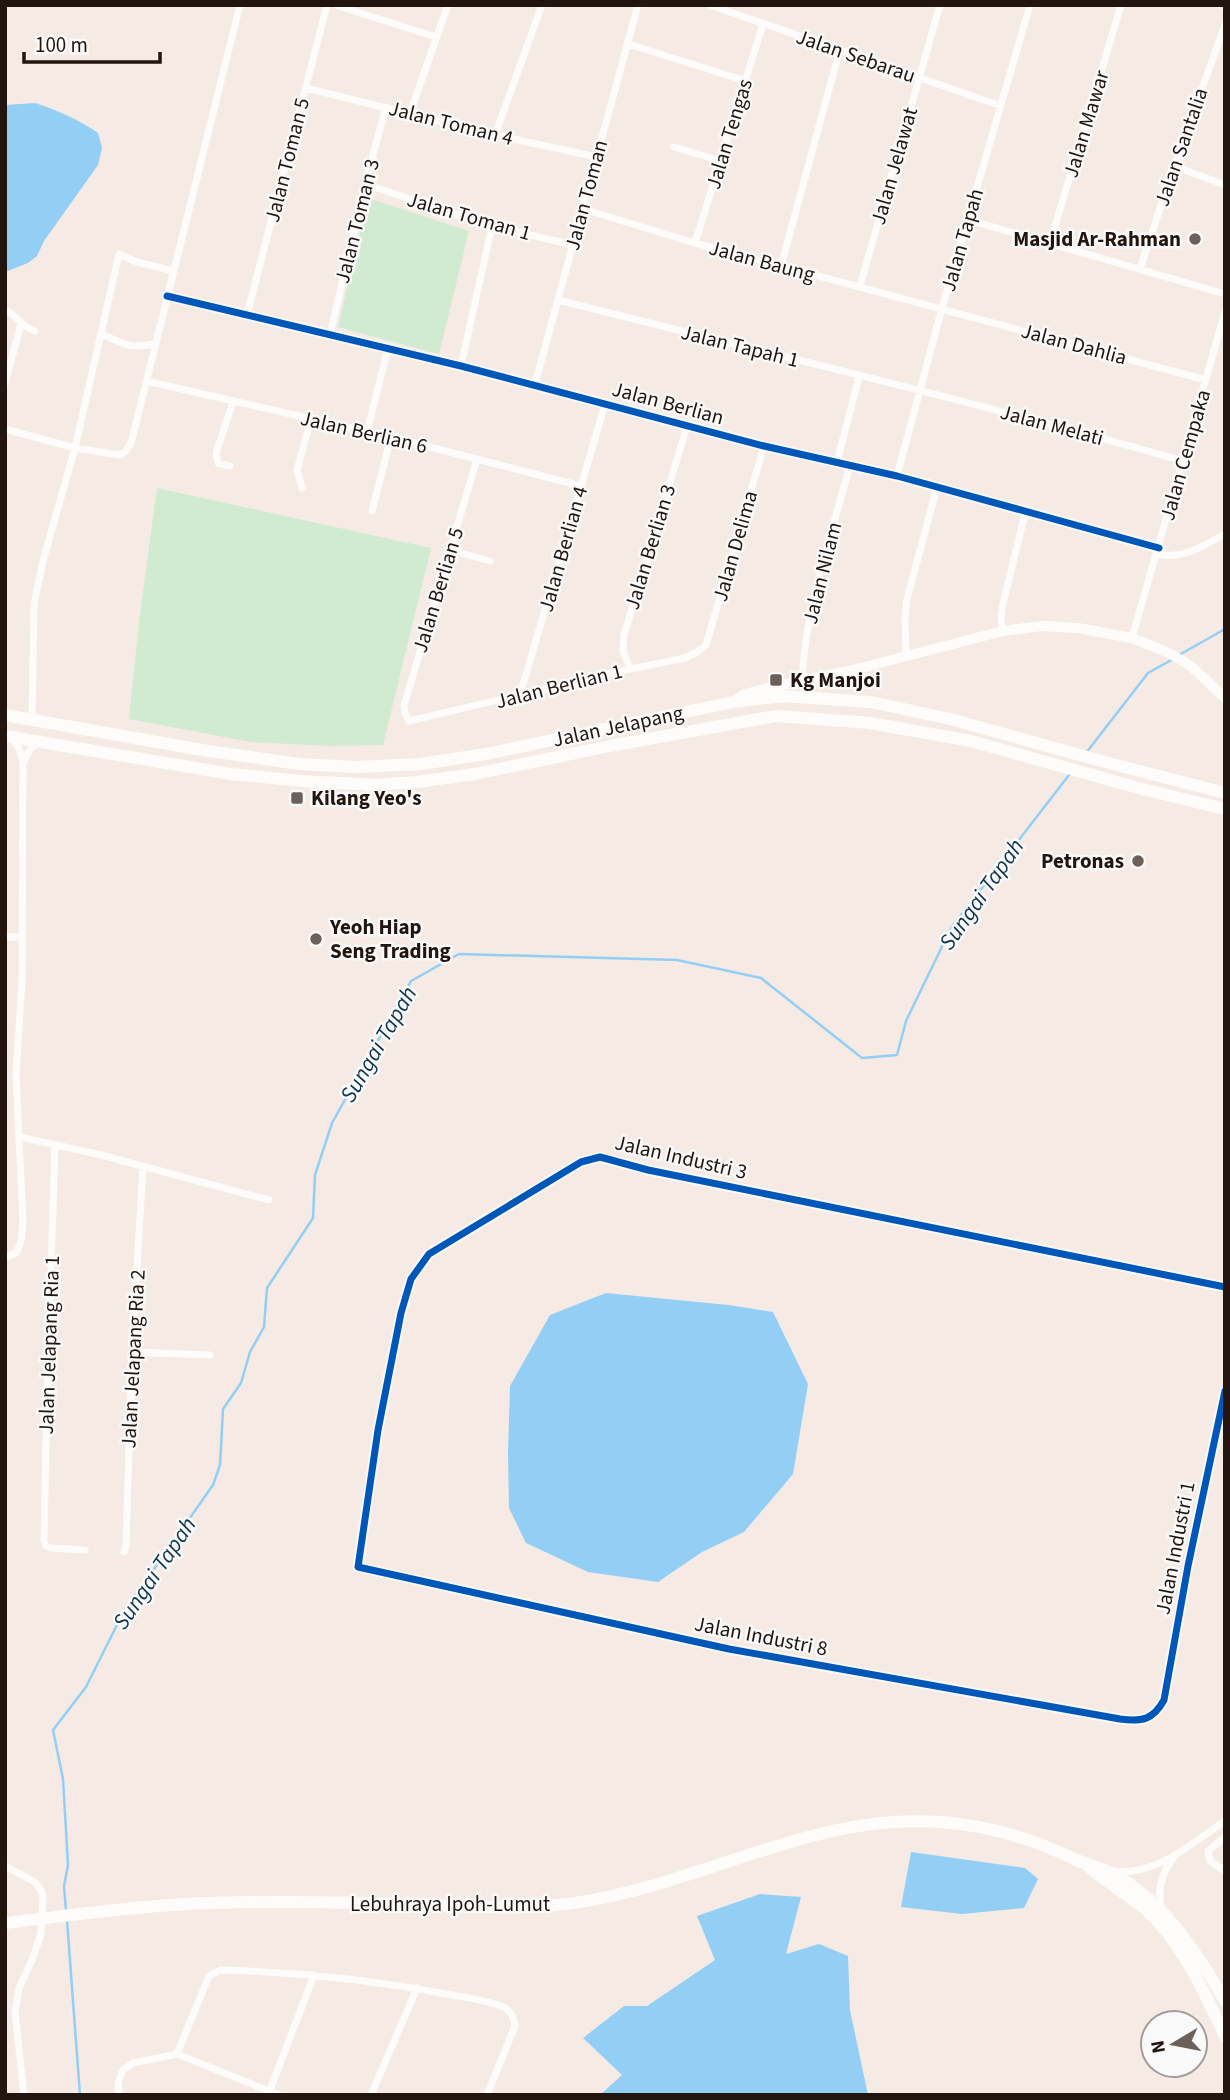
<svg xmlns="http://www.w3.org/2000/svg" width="1230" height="2100" font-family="'Source Sans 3',sans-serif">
<rect width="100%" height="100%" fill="#f5eae4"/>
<path fill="#d0ebd2" d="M 368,198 L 469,231 L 439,354 L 338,327 Z
M 157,488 L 431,548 L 383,745 L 331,746 L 251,742 L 129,719 L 139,622 Z"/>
<path fill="#93cff4" d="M 35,103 C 57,110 78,119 98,133 L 102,148 L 98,165 L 44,241 L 37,256 L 28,263 L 5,272 L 5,105 Z
M 606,1293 L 728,1305 L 773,1312 L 808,1384 L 793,1474 L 744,1532 L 702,1552 L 658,1582 L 588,1572 L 526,1543 L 509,1508 L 508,1452 L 510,1386 L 550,1315 Z
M 911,1852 L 1025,1868 L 1038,1879 L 1024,1908 L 962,1914 L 901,1907 Z
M 760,1894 L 801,1897 L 786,1954 L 819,1944 L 848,1956 L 850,2010 L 868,2095 L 600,2095 L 622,2075 L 583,2038 L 624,2006 L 647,2006 L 715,1960 L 697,1916 Z"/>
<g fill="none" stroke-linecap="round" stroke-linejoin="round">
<path stroke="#93cff4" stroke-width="2.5" d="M 1179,655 L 1225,629
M 1086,753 L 1148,673 L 1173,659
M 66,1910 L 64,1886 L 68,1865 L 63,1779 L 53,1730 L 86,1687 L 123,1613 L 213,1485 L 220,1465 L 223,1409 L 241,1383 L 250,1352 L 264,1327 L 267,1288 L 313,1218 L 315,1175 L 332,1123 L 411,981 L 459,954 L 677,960 L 761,978 L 862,1058 L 897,1055 L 906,1021 L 951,928 L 1069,775
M 67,1920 L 80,2095"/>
<path stroke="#fefcfb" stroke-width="7" d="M 335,5 L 436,37
M 710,5 L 1001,106
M 1221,5 L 1225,6
M 628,44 L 746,81
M 306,88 L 495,135 L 597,157
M 410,113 L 448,5
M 495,135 L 542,5
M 674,147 L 721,161
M 1174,166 L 1225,185
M 365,184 L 492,226 L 573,245
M 583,209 L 695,243 L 1206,380
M 969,220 L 1225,294
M 695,243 L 763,24
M 1050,243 L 1121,5
M 781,266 L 840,49
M 1140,269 L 1174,166 L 1225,25
M 860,286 L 940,5
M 167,296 L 461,366 L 764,446 L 897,476 L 1159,548
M 558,300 C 767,353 976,402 1183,461
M 5,310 C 19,316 18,325 35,331
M 247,315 L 327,5
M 102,334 C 123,344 131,349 155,344
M 330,335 L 365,184 L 386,107
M 461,366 L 492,226
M 146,381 L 391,437 L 581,486
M 5,383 L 21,324
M 535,384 L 638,5
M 5,429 L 75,448 L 119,455 L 125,452 L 131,443 L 240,5
M 367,432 L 388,348
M 477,459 L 404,706 L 405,713 L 409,721 L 630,669 L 685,658 L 697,652 L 706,645 L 764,446
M 837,462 L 859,377
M 230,466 L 218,463 L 216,453 L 233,402
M 897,476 L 942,308 L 1030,5
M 302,488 L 297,470 L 311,419
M 372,511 L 391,437
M 450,550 L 490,561
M 1157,554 C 1183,560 1203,546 1225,534
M 1003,631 L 1001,618 L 1003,603 L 1026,510
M 1132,638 L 1225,312
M 906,656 L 905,619 L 907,599 L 937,487
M 630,669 L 623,651 L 624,635 L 687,426
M 802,682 C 805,608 831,536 850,465
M 520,695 L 605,404
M 32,720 L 34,604 L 43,561 L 75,448 L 119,254 L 137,262 L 174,271
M 23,763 L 31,748 L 40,743
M 5,937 L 22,937
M 20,1137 L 101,1155 L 269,1200
M 55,1145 L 47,1394 L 44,1541 L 46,1546 L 50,1548 L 85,1550
M 5,1258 L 17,1252 L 21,1241 L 23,1222 L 16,1074 L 22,980 L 23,763 L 19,748 L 12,739
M 1225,1287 L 648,1170 L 600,1157 L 581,1162 L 429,1254 L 411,1279 L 401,1313 L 378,1430 L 358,1567 L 729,1649 L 1120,1719 C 1142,1722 1153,1720 1164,1700 L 1188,1566 L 1225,1391
M 132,1352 L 210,1355
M 124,1552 L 126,1545 L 132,1352 L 143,1167
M 1225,1837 L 1208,1851 L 1210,1861 L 1225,1871
M 5,1866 L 35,1882 L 41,1890 L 43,1897 L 41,1934 L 32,1960 L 19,1988 L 15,2012 L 24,2095
M 1113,1871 C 1155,1877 1192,1843 1225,1821
M 1162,1910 C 1156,1890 1162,1872 1175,1856
M 177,2054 L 209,1976 L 220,1970 C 297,1972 372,1980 447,1994 C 462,1997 492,2001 505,2008 C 512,2012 514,2019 515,2026 L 487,2095
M 270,2090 L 314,1975
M 119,2095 L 118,2082 L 123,2070 L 133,2063 L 177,2054 L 279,2095
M 371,2095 L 417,1988"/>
<path stroke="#fefcfb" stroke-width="10" d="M 733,702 L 745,694 L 764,689 L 853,670 L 1003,631 L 1042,626 L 1078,628 L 1132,638 L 1152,646 L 1171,654 L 1192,667 L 1225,698"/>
<path stroke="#fefcfb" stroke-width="12" d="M 5,715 L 202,750 L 299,764 L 357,767 L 421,764 L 486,754 L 733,702 L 783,696 L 871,702 L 950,719 L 1105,762 L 1225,793
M 5,736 L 231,774 L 300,781 L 376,785 L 417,782 L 475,774 L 610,746 L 776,716 L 870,723 L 971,741 L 1142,789 L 1225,809"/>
<path stroke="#fefcfb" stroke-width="12" d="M 1088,1866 C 1105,1882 1126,1893 1144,1908 C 1182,1942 1204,1991 1225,2036
M 5,1923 C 66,1916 126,1907 187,1904 C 220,1902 253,1902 285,1902 C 329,1902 373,1903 416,1904 C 460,1906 503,1909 547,1906 C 639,1899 723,1859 812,1836 C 903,1811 987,1817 1072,1858 C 1084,1864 1097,1866 1109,1872 C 1162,1898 1196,1951 1225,2001"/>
<defs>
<path id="cycleway" d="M 167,296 L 461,366 L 764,446 L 897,476 L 1159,548
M 1225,1287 L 648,1170 L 600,1157 L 581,1162 L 429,1254 L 411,1279 L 401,1313 L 378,1430 L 358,1567 L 729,1649 L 1120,1719 C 1142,1722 1153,1720 1164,1700 L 1188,1566 L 1225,1391"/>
</defs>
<use href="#cycleway" stroke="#f9f9f9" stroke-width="11"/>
<use href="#cycleway" stroke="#0057b8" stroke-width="7"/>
</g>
<g fill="#6c605a" stroke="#f9f9f9" stroke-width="2.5">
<circle cx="1195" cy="239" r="7"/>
<rect x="769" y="673" width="14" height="14" rx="3.5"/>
<rect x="290" y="791" width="14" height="14" rx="3.5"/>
<circle cx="1138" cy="861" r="7"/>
<circle cx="316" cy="939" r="7"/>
</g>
<g text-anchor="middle" stroke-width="5" stroke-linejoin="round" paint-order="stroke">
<g font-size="21" fill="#22150f" stroke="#f9f9f9">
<text transform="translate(856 56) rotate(19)" y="7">Jalan Sebarau</text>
<text transform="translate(451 123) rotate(14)" y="7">Jalan Toman 4</text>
<text transform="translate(1086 124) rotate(-73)" y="7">Jalan Mawar</text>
<text transform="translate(729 134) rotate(-73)" y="7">Jalan Tengas</text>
<text transform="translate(1181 147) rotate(-71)" y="7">Jalan Santalia</text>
<text transform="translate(287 160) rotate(-76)" y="7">Jalan Toman 5</text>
<text transform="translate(894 166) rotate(-74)" y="7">Jalan Jelawat</text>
<text transform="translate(586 195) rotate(-75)" y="7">Jalan Toman</text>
<text transform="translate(469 216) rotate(16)" y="7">Jalan Toman 1</text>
<text transform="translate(357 221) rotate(-76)" y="7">Jalan Toman 3</text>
<text transform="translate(962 240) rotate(-74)" y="7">Jalan Tapah</text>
<text transform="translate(762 261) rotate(15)" y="7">Jalan Baung</text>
<text transform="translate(1074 344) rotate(15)" y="7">Jalan Dahlia</text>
<text transform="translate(740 346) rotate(14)" y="7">Jalan Tapah 1</text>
<text transform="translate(668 403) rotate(15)" y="7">Jalan Berlian</text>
<text transform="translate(1052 425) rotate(15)" y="7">Jalan Melati</text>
<text transform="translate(364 432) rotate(13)" y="7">Jalan Berlian 6</text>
<text transform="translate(1185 455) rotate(-74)" y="7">Jalan Cempaka</text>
<text transform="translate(735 546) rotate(-74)" y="7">Jalan Delima</text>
<text transform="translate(650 547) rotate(-73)" y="7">Jalan Berlian 3</text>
<text transform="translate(563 549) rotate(-74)" y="7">Jalan Berlian 4</text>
<text transform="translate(822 573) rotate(-76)" y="7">Jalan Nilam</text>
<text transform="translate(438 590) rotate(-73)" y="7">Jalan Berlian 5</text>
<text transform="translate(559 686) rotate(-14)" y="7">Jalan Berlian 1</text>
<text transform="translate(618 726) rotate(-12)" y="7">Jalan Jelapang</text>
<text transform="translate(681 1157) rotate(13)" y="7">Jalan Industri 3</text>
<text transform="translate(49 1345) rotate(-88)" y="7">Jalan Jelapang Ria 1</text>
<text transform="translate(133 1359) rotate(-87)" y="7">Jalan Jelapang Ria 2</text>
<text transform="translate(1175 1548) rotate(-79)" y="7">Jalan Industri 1</text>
<text transform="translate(761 1636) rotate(11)" y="7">Jalan Industri 8</text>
<text x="450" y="1911">Lebuhraya Ipoh-Lumut</text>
</g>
<g font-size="21" font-weight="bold" fill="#22150f" stroke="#f9f9f9" text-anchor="start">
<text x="1181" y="246" text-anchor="end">Masjid Ar-Rahman</text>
<text x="790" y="687">Kg Manjoi</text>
<text x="311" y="805">Kilang Yeo's</text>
<text x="1124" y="868" text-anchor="end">Petronas</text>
<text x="330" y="934">Yeoh Hiap<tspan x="330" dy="24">Seng Trading</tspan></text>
</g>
<g font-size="23" font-style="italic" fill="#0d364c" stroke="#f9f9f9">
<text transform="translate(981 894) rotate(-55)" y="8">Sungai Tapah</text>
<text transform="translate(378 1044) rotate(-60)" y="8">Sungai Tapah</text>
<text transform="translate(154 1573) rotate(-56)" y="8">Sungai Tapah</text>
</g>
</g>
<rect width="1230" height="2100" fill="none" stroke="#22150f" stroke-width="14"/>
<g transform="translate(1174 2044) rotate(260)"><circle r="33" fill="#f9f9f9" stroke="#a39e9b" stroke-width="2"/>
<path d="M0-5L12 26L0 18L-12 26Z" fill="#6c605a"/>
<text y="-10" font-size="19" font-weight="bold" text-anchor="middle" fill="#22150f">N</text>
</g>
<path d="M24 52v10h136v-10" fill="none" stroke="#22150f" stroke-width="3.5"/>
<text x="35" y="52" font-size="21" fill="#22150f" stroke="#f9f9f9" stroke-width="5" paint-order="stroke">100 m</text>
</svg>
